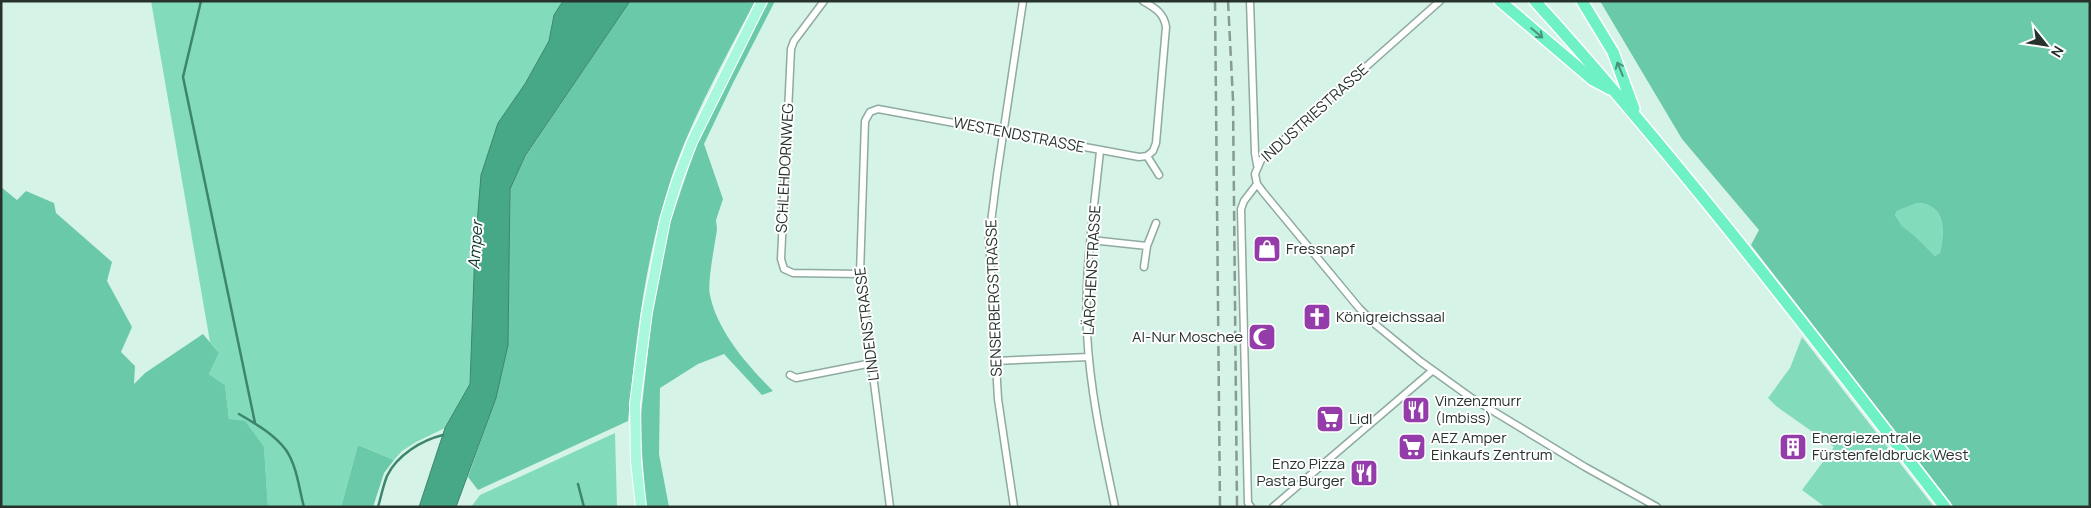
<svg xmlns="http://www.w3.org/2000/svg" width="2091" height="508" font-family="Manrope,sans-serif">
<rect width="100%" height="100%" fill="#d6f3e7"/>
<path fill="#82dcbc" d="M 151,1 L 563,1 L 554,15 L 549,41 L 525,84 L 498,123 L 475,249 L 470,384 L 445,428 L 416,442 L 402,451 L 394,460 L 358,445 L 341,507 L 268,507 L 264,447 L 229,419 L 225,385 L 209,374 L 219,353 L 210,342 Z
M 1917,203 C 1946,204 1945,232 1940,253 L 1935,256 L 1915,236 L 1902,226 L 1895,215 L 1897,211 Z
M 1802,337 L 1934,507 L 1825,507 L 1802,490 L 1834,447 L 1776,406 L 1768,398 L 1790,368 Z
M 615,433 L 617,507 L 471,507 L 480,495 Z"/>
<path fill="#6ac9a8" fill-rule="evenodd" d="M 630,1 L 755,1 C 725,59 692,117 671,179 C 645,258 636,339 628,421 L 478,490 L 468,477 L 496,398 L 508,345 L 510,189 L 525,157 Z
M 769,1 L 775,1 L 733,83 L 704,144 L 723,199 L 716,220 L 717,229 C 715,244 707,283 710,295 C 717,331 748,366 773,391 L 762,395 L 724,354 L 698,364 L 660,388 L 659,454 L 669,507 L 646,507 L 640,424 L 652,314 L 670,223 L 696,146 L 733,68 Z
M 1600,1 L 2090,1 L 2090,507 L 1954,507 L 1751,245 L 1759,230 L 1682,139 ZM 1917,203 C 1946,204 1945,231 1940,253 L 1935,256 L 1915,236 L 1902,226 L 1895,215 L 1897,211 Z
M 1,187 L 17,200 L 26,191 L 54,203 L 56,213 L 112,262 L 107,281 L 132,327 L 121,352 L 135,366 L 134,384 L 145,373 L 203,334 L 219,353 L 209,374 L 225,385 L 229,419 L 245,421 L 264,447 L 268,507 L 1,507 Z
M 358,445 L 394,460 L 384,473 L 373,507 L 341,507 Z"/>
<path fill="#47a888" stroke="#3d856d" d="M 563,1 L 630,1 L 525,156 L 510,189 L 508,345 L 496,398 L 456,507 L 419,507 L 445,428 L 470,384 L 475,249 L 481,175 L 498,123 L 525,84 L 549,41 L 554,15 Z"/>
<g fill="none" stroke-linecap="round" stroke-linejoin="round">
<path stroke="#3d856d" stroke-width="2.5" d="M 201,1 L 183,77 L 255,423
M 239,414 C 256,424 274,434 286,450 C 297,466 299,489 304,507
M 578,484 L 584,507
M 378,507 C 381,497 383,486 387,476 C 397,455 422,440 443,435"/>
<defs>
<path id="street" d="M 824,1 L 794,41 L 791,49 L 781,259 L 784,269 L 793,273 L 860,274
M 1143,1 C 1155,8 1164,13 1166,27 L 1156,143 L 1153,151 L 1147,156
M 1250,1 L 1255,153 L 1257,165
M 1440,1 L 1261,160 L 1255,174 L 1257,184 L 1263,192 L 1359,308 L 1376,325 L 1420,361 L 1470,397 L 1585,467 L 1657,507
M 1100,151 C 1094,211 1084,273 1087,333 C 1090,392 1103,450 1115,507
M 1147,156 L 1159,175
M 1091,240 L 1147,246 L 1156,223
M 1144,267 L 1147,246
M 995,361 L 1089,357
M 790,375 L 796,378 L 872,363
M 890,507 L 860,274 L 865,121 L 870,112 L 878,109 L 1139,157 L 1147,156
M 1014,507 L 998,399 L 989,238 L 997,175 L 1023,1
M 1251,507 L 1248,503 L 1241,209 L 1244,201 L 1257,184
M 1273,507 L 1432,371"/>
<path id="primary" d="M 641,507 L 636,461 L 635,404 L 647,312 L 665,220 L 677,181 L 692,142 L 762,1"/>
<path id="highway" d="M 1500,1 L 1593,80 L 1610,89
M 1535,1 C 1681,162 1812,335 1945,507
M 1582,1 L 1613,52 L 1634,109"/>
</defs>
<use href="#street" stroke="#8faa9f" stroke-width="9"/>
<use href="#primary" stroke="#fff" stroke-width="12"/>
<use href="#highway" stroke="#fff" stroke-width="14"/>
<use href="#street" stroke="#fff" stroke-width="6"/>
<use href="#primary" stroke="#a9f7dd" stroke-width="10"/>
<use href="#highway" stroke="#6ff1c6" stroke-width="11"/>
<path stroke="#869b92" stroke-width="2.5" stroke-dasharray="10 5" stroke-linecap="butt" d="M 1215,1 L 1220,507
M 1228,1 L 1233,100 L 1237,507"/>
</g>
<defs><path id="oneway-shaft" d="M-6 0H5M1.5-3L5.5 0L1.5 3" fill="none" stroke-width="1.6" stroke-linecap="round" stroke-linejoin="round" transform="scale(1.25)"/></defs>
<g stroke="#4b927a">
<use href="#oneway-shaft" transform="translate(1537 33) rotate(40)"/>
<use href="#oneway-shaft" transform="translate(1620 69) rotate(-112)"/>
</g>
<defs>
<symbol id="shop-square" viewBox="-11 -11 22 22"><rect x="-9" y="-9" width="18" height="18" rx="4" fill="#943daa" stroke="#fff"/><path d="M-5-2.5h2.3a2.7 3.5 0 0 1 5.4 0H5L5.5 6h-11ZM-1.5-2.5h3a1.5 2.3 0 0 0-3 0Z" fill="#fff"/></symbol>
<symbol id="church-square" viewBox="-11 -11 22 22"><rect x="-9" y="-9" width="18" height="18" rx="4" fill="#943daa" stroke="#fff"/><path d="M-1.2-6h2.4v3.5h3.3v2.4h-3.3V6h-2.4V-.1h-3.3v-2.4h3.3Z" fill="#fff"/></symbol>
<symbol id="mosque-square" viewBox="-11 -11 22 22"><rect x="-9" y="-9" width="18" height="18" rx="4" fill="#943daa" stroke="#fff"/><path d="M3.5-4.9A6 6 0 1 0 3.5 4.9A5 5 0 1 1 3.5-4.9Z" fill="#fff"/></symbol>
<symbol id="restaurant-square" viewBox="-11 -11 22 22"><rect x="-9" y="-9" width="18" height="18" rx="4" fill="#943daa" stroke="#fff"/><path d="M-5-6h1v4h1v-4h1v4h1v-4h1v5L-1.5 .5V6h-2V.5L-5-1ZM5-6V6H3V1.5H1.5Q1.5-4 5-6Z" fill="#fff"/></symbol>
<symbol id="supermarket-square" viewBox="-11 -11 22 22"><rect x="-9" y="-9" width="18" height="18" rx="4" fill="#943daa" stroke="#fff"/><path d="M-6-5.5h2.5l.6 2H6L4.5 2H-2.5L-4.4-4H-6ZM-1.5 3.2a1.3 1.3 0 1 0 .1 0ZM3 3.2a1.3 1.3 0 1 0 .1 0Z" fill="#fff"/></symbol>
<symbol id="building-square" viewBox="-11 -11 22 22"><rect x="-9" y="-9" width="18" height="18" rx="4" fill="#943daa" stroke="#fff"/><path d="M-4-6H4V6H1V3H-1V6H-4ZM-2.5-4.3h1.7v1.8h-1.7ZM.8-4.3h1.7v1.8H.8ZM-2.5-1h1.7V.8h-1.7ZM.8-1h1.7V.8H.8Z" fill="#fff"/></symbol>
</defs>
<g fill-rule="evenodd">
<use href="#shop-square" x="1251" y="233" width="32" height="32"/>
<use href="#church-square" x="1301" y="301" width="32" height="32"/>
<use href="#mosque-square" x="1246" y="321" width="32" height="32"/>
<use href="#restaurant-square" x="1400" y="394" width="32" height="32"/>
<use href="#supermarket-square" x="1314" y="403" width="32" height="32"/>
<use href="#supermarket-square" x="1396" y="431" width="32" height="32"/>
<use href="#building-square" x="1777" y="431" width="32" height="32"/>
<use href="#restaurant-square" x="1348" y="457" width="32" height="32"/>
</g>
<g text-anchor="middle" stroke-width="4" stroke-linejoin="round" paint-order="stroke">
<g font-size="15" fill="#27322d" stroke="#fff">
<text transform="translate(1315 113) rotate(-42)" y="5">INDUSTRIESTRASSE</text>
<text transform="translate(1019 135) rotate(11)" y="5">WESTENDSTRASSE</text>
<text transform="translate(785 168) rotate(-87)" y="5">SCHLEHDORNWEG</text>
<text transform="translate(1092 270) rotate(-87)" y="5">LÄRCHENSTRASSE</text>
<text transform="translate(994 298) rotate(-92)" y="5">SENSERBERGSTRASSE</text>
<text transform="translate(867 324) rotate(-97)" y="5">LINDENSTRASSE</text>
</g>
<g font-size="15" fill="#27322d" stroke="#fff" text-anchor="start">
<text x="1286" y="254">Fressnapf</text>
<text x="1336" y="322">Königreichssaal</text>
<text x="1243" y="342" text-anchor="end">Al-Nur Moschee</text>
<text x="1435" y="406">Vinzenzmurr<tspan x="1435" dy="17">(Imbiss)</tspan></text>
<text x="1349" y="424">Lidl</text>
<text x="1431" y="443">AEZ Amper<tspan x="1431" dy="17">Einkaufs Zentrum</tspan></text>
<text x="1812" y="443">Energiezentrale<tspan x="1812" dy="17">Fürstenfeldbruck West</tspan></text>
<text x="1345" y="469" text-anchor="end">Enzo Pizza<tspan x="1345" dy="17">Pasta Burger</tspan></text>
</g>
<g font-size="16" font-style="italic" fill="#0b372a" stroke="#fff">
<text transform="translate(475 245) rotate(-86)" y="6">Amper</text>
</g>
</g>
<rect width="2091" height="508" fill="none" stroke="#27322d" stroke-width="5"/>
<g transform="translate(2046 45) rotate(120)" stroke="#ffffff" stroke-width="4" paint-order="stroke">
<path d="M0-4L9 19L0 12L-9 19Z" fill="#27322d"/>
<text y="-8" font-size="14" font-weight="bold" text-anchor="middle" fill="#27322d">N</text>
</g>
</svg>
